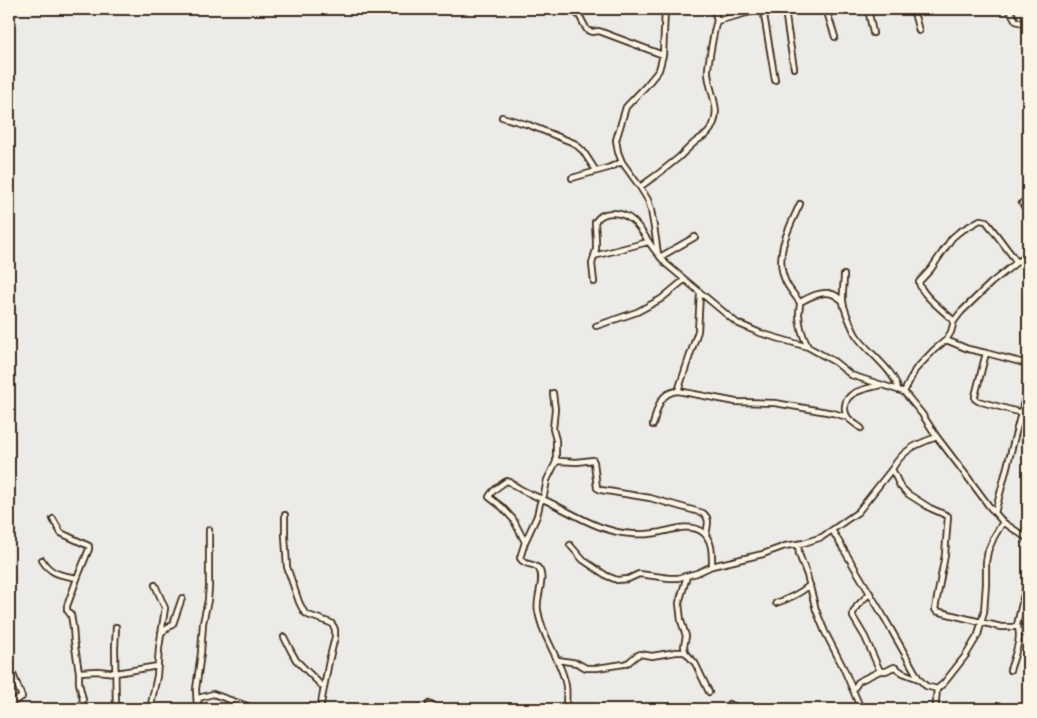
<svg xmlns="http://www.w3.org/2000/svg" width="1037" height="718" font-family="Mynerve,sans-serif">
<rect width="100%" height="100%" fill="#ecebe7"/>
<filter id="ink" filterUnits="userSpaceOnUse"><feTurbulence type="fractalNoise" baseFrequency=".02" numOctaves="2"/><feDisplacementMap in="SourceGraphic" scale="10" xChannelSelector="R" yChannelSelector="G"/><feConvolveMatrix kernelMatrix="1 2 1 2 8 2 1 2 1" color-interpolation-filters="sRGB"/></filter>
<g filter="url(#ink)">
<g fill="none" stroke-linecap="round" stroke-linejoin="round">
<defs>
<path id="minor" d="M 568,9 L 579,15 L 587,30 L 592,32 L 599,31 L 663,55
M 665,9 L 663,55 L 659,70 L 646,86 L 626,107 L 616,140 L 618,152 L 622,162 L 640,187 L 648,200 L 651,210 L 655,233 L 658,254 L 666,264 L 737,323 L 760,333 L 808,347 L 835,362 L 851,375 L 904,392 L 922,414 L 937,437 L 966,475 L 989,506 L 1003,522 L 1028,539
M 763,9 L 775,80
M 785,9 L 788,31 L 794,68
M 826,9 L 835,37
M 868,9 L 873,33
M 913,9 L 919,31
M 1009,9 L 1016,21 L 1028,25
M 717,21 L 762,9
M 1026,109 L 1028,108
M 502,117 L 529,125 L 574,143 L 583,151 L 596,171
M 572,178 L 608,168 L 622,162
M 640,187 C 653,178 665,169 677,159 C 683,154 688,148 694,143 C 702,136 708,136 713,125 C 721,108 709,91 708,73 C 707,68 715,25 717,21 L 714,9
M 1022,203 L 1028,212
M 800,204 C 789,228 774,254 785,280 C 787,287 798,299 800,303 C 800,306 799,311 799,314 C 799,326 803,337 808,347
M 594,256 L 648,242
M 660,257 L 695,237
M 844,275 C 844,283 842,295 843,302 C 844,309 852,328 856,335 C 866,351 896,371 898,390
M 594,282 L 592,264 L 596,249 L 596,241 L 595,222 C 599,216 604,213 612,213 C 637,213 643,237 657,253
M 800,302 C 808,298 822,290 832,294 C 836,295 839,298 843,301
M 954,321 C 945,312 920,294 919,282 L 931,269 L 952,238 L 959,232 L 980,220 L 986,221 L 1017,262
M 596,326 L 637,312 L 661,299 L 684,280
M 946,340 L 968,349 L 986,353 L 1028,364
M 986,353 L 975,396 L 975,399 L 978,401 L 1022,413
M 678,391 L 698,331 L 700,293
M 904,392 L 915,370 L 934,350 L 946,340 L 951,332 L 954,321 L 961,312 L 991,283 L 1017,262 L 1028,256
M 553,393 L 555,409 L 553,429 L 556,440 L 556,462
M 653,425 C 657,410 659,392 678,391 L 736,402 L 775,403 L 833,413 L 847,417
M 861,428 C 853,422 844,418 845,407 C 845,391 867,389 880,385
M 892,469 L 900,486 L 908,494 L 930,508 L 948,516 L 945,555 L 935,609 L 936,611 L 1001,627 L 1013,627 L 1017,625
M 995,513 L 1028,386
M 285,515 L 285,536 L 287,567 L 299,602 L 304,612 L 308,615 L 331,623 L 334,627 L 335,630 L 335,637 L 329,661 L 320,709
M 53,519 L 61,533 L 89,546 L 89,549 L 78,576 L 67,606 L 67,610 L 71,615 L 73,627 L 74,641 L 79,672 L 79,683 L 83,700 L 80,709
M 832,530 L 884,617 L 919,679
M 525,542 L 513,519 L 502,507 L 489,497 C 491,491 499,486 505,482 L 507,481 L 510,482 C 521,492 534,495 547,501 C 574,514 602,533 633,534 C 641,535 648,534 656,533 C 670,531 688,523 701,531 C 713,539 712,554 712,566
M 798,544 L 799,554 L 807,575 L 816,610 L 825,632 L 843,667 L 861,709
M 570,545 L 583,560 L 607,576 L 617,580 L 628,579 L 639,574 L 669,578 L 678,578 L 697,573 L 712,566 L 763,554 L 785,546 L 804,543 L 822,537 L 858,512 L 892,469 C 903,450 916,444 937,437
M 42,560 C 51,575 62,575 77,578
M 687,576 L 679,603 L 681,621 L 686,636 L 684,646 L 685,652 L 695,663 L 698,669 L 709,692
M 870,593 L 857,606 L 853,613 L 853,617 L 865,637 L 880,671
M 776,603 C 789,599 799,594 810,585
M 116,627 L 115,648 L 116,709
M 161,633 L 173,624 L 182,598
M 284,637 L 291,651 L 296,660 L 324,688
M 558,660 L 577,663 L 586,668 L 597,668 L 624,664 L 629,662 L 636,656 L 640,654 L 652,656 L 676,652 L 685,652
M 9,664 L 22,697 L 9,704
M 1010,670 C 1014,657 1023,637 1017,625 L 1028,577
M 79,672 L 98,671 L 116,673 L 158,666
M 853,690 L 859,681 L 880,671 L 886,671 L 894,667 L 896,668 L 903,673 L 919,679 L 926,686 L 937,689
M 198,702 L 199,698 L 202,697 L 213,694 L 256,709
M 429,704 L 437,709
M 729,704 L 740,709
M 150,709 L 157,676 L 159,648 L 165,608 L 155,585
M 197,709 L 196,689 L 201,653 L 203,623 L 208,600 L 209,587 L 209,530
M 566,709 C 566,702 567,694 566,686 C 564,672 557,660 551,647 C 545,635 540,623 538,611 C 535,599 546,579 539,569 C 534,562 525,567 520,558 L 525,542 L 537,516 L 540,503 L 544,495 L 547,480 L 556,462 L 559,461 L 577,462 L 593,460 L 594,462 L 597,488 L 601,490 L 650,498 L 703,513 C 711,519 707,527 706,535
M 936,709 L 936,700 L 937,689 L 944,683 L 966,655 L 978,635 L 984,612 L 986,584 L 986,562 L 988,551 L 994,537 L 1003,522"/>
</defs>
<use href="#minor" stroke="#3b2a1e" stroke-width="8"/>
<use href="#minor" stroke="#fcf5e5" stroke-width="4.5"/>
</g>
</g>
<rect width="1037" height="718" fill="none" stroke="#fcf5e5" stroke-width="30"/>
<rect x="15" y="15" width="1007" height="688" fill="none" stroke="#3b2a1e" stroke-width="2" filter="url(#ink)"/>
</svg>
